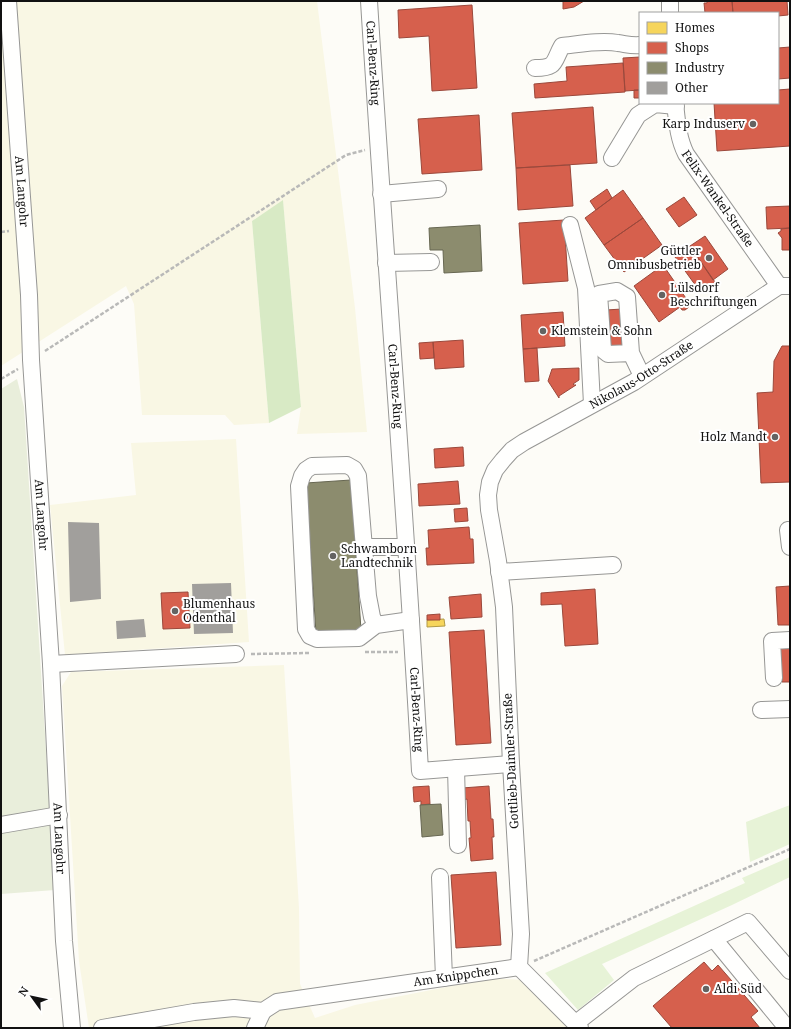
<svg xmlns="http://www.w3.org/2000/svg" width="791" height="1029" font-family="'Noto Serif',serif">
<rect width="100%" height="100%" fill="#fdfcf7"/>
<path fill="#f9f7e4" d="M 1,1 L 317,1 L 355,308 L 367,432 L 297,434 L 301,407 L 283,201 L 252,221 L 269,423 L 234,425 L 225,415 L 142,415 L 134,304 L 126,286 L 1,366 Z
M 236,439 L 249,642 L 65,655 L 50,505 L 136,495 L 131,443 Z
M 284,665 L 299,908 L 300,984 L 315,1018 L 355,1005 L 492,978 L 523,980 L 570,1028 L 89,1028 L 79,961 L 62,686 L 71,672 Z"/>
<path fill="#e7f3d7" d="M 790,805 L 790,844 L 750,862 L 746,822 Z
M 790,857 L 790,877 L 732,905 L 602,964 L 614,980 L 578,1010 L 545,973 L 745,883 L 742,878 Z"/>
<path fill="#d8eac5" d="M 283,200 L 301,407 L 269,423 L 252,221 Z"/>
<path fill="#e9eedb" d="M 17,379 L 24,407 L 55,890 L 1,894 L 1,389 Z"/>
<path fill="#f6d55c" stroke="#b19a46" d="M 444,619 L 445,626 L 427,627 L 427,620 Z"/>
<path fill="#d6604d" stroke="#9b483b" d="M 563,1 L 584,1 L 574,7 L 563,9 Z
M 707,1 L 732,1 L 733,13 L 705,13 L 704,3 L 707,3 Z
M 732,1 L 787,1 L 788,15 L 778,16 L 778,13 L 733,13 Z
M 472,5 L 477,88 L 432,91 L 429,36 L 399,38 L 398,10 Z
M 790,47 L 790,78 L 778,79 L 778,48 Z
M 640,57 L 640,90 L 625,91 L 623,58 Z
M 623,63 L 625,92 L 535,98 L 534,84 L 567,81 L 566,67 Z
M 790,89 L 790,146 L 717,151 L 714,103 L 778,103 L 778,90 Z
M 634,90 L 640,90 L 640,98 L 634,98 Z
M 593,107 L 597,163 L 516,168 L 512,113 Z
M 479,115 L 482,170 L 422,174 L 418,119 Z
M 570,165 L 573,206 L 518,210 L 516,168 Z
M 607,189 L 612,198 L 596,210 L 590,201 Z
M 623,190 L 643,218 L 604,245 L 585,218 Z
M 684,197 L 697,215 L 679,227 L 666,209 Z
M 790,206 L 790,228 L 767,229 L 766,207 Z
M 643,218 L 662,245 L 624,272 L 604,245 Z
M 564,220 L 568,281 L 523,284 L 519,223 Z
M 790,228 L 790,250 L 782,250 L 782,238 L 778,233 L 781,231 L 781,229 Z
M 705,236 L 728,269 L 713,280 L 690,246 Z
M 690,246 L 715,282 L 701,293 L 675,257 Z
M 663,265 L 690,304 L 689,307 L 685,310 L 682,310 L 680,307 L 659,322 L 634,286 Z
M 622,309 L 625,348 L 609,349 L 606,310 Z
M 563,312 L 565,346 L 523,349 L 521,315 Z
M 463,340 L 464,367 L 435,369 L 433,342 Z
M 433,342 L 434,358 L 420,359 L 419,343 Z
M 782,346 L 790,346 L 790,482 L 761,483 L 757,393 L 773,392 L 774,361 Z
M 537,348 L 539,381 L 525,382 L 523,349 Z
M 579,368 L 579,380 L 573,384 L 574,385 L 576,385 L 559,396 L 559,398 L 548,381 L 552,369 Z
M 463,447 L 464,466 L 435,468 L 434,449 Z
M 458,481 L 460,504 L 419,506 L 418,484 Z
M 467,508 L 468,521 L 455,522 L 454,509 Z
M 469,527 L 470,539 L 473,539 L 474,563 L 427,565 L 426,548 L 429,548 L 428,530 Z
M 790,586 L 790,625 L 778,625 L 776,587 Z
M 595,589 L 598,644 L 565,646 L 562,604 L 541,605 L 541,593 Z
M 188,592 L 190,628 L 163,629 L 161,593 Z
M 481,594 L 482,617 L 451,619 L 449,597 Z
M 440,614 L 440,620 L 427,620 L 427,615 Z
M 484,630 L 491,743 L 456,745 L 449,632 Z
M 790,646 L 790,682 L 782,682 L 780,647 Z
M 429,786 L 430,804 L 421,805 L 421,801 L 414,802 L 413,787 Z
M 489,786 L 491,819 L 493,819 L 494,837 L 492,837 L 493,859 L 471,861 L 469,838 L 471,838 L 470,821 L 468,821 L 467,799 L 463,800 L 462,788 Z
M 496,872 L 501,945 L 456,948 L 451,875 Z
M 704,962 L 712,971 L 718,965 L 758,1011 L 751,1017 L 760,1028 L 672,1028 L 653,1006 Z"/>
<path fill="#8c8c6e" stroke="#676752" d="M 480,225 L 482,271 L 444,273 L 443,250 L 430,250 L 429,228 Z
M 351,480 L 361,630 L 316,633 L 306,483 Z
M 441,804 L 443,835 L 422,837 L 420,805 Z"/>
<path fill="#a19f9c" d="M 68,522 L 99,523 L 101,599 L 70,602 Z
M 231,583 L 233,633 L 194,634 L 192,584 Z
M 144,619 L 146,637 L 117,639 L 116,621 Z"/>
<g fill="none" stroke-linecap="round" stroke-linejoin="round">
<defs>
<g id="minor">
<path id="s1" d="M 8,1 L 29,295 L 31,360 L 51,664 L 64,941 L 72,1028"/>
<path id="s2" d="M 369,1 C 385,258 406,514 420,771 L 511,764"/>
<path d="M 670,1 L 670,13"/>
<path d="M 535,68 C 557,68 553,62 562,46 C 580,44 601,40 618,43 C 626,44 632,46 640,45"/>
<path id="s3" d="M 675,103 C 677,121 678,138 686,154 L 779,286"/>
<path d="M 612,158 L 638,115 L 655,104 L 676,106"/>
<path d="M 381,194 L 438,189"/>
<path d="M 570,225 L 586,288 L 592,404"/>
<path d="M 386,263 L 431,262"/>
<path d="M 631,353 L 608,354 L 603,350 L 599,294 L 617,291 L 627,297 L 631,353 L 642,376"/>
<path d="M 788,530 L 790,547"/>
<path d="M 364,547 L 406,547"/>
<path d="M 499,572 L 613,565"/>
<path d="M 376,625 L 372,617 L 368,596 L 358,476 L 354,469 L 347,465 L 312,466 L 306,470 L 302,476 L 299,486 L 306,629 L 310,636 L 317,639 L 359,638 L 376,625 L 411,620"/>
<path d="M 51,664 L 236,654"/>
<path d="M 774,678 L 772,641 L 790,640"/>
<path d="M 761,710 L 790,709"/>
<path d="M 456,768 L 458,845"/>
<path d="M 1,825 L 59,815"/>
<path d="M 440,877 L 444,978"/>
<path d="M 714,939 L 787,1028"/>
<path d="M 576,1023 L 634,978 L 748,922 L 790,971"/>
<path id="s4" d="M 102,1028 L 194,1012 L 234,1008 L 263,1011 L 277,1002 L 519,967"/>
<path d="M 255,1028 L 263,1011"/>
<path id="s5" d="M 580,1028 L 519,967 L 521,934 L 511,764 L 504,607 L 498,561 L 489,510 L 488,495 L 490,482 L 495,470 L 503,460 L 512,450 L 524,442 L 634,382 L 779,286 L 790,286"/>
</g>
</defs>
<use href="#minor" stroke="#979795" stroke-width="18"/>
<path stroke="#b9b9b8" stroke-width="2.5" stroke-dasharray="4 2" stroke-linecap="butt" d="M 1,232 L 9,231
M 45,351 L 346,155 L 365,150
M 1,379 L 18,369
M 365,652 L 398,652
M 251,654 L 310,653
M 534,961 L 790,849"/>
<use href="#minor" stroke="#fffffe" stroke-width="16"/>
</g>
<g fill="#646362" stroke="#fff" stroke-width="1.5">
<circle cx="753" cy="124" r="4"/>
<circle cx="709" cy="258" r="4"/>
<circle cx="662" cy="295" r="4"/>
<circle cx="543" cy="331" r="4"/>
<circle cx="775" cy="437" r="4"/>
<circle cx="333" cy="556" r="4"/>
<circle cx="175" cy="611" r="4"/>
<circle cx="706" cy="989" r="4"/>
</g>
<g text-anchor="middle" stroke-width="4" stroke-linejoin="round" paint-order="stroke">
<g font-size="12" fill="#111" stroke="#fff">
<text dy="4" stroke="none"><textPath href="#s2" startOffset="62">Carl-Benz-Ring</textPath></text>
<text dy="4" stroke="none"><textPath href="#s1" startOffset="191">Am Langohr</textPath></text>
<text dy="4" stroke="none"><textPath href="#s3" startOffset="107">Felix-Wankel-Straße</textPath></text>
<text dy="4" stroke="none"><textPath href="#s5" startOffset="762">Nikolaus-Otto-Straße</textPath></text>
<text dy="4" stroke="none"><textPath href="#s2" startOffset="386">Carl-Benz-Ring</textPath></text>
<text dy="4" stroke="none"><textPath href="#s1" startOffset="515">Am Langohr</textPath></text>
<text dy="4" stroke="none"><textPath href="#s2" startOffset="710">Carl-Benz-Ring</textPath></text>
<text transform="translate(511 761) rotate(-93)" y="4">Gottlieb-Daimler-Straße</text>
<text dy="4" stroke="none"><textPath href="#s1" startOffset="839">Am Langohr</textPath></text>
<text dy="4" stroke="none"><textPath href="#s4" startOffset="360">Am Knippchen</textPath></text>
</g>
<g font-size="12" fill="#111" stroke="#fff" text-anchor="start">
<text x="745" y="128" text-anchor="end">Karp Induserv</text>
<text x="701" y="255" text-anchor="end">Güttler<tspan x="701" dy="14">Omnibusbetrieb</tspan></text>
<text x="670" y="292">Lülsdorf<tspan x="670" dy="14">Beschriftungen</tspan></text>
<text x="551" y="335">Klemstein &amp; Sohn</text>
<text x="767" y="441" text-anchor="end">Holz Mandt</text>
<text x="341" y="553">Schwamborn<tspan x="341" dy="14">Landtechnik</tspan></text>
<text x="183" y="608">Blumenhaus<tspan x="183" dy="14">Odenthal</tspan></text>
<text x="714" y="993">Aldi Süd</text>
</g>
</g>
<rect width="791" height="1029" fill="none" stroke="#111111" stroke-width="4"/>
<rect x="639" y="12" width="140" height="92" fill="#ffffff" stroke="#a0a0a0"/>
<rect x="647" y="22" width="20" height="12" fill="#f6d55c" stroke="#a0a0a0"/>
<text x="675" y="32" font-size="12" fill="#111111">Homes</text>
<rect x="647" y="42" width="20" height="12" fill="#d6604d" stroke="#a0a0a0"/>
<text x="675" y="52" font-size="12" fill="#111111">Shops</text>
<rect x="647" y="62" width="20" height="12" fill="#8c8c6e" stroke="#a0a0a0"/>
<text x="675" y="72" font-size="12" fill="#111111">Industry</text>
<rect x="647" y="82" width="20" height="12" fill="#a19f9c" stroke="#a0a0a0"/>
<text x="675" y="92" font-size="12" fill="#111111">Other</text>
<g transform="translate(32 997) rotate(303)" stroke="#ffffff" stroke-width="3" paint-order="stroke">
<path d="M0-3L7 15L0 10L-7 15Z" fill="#111111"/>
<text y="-6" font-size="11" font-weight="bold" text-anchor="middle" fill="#111111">N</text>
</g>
</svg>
